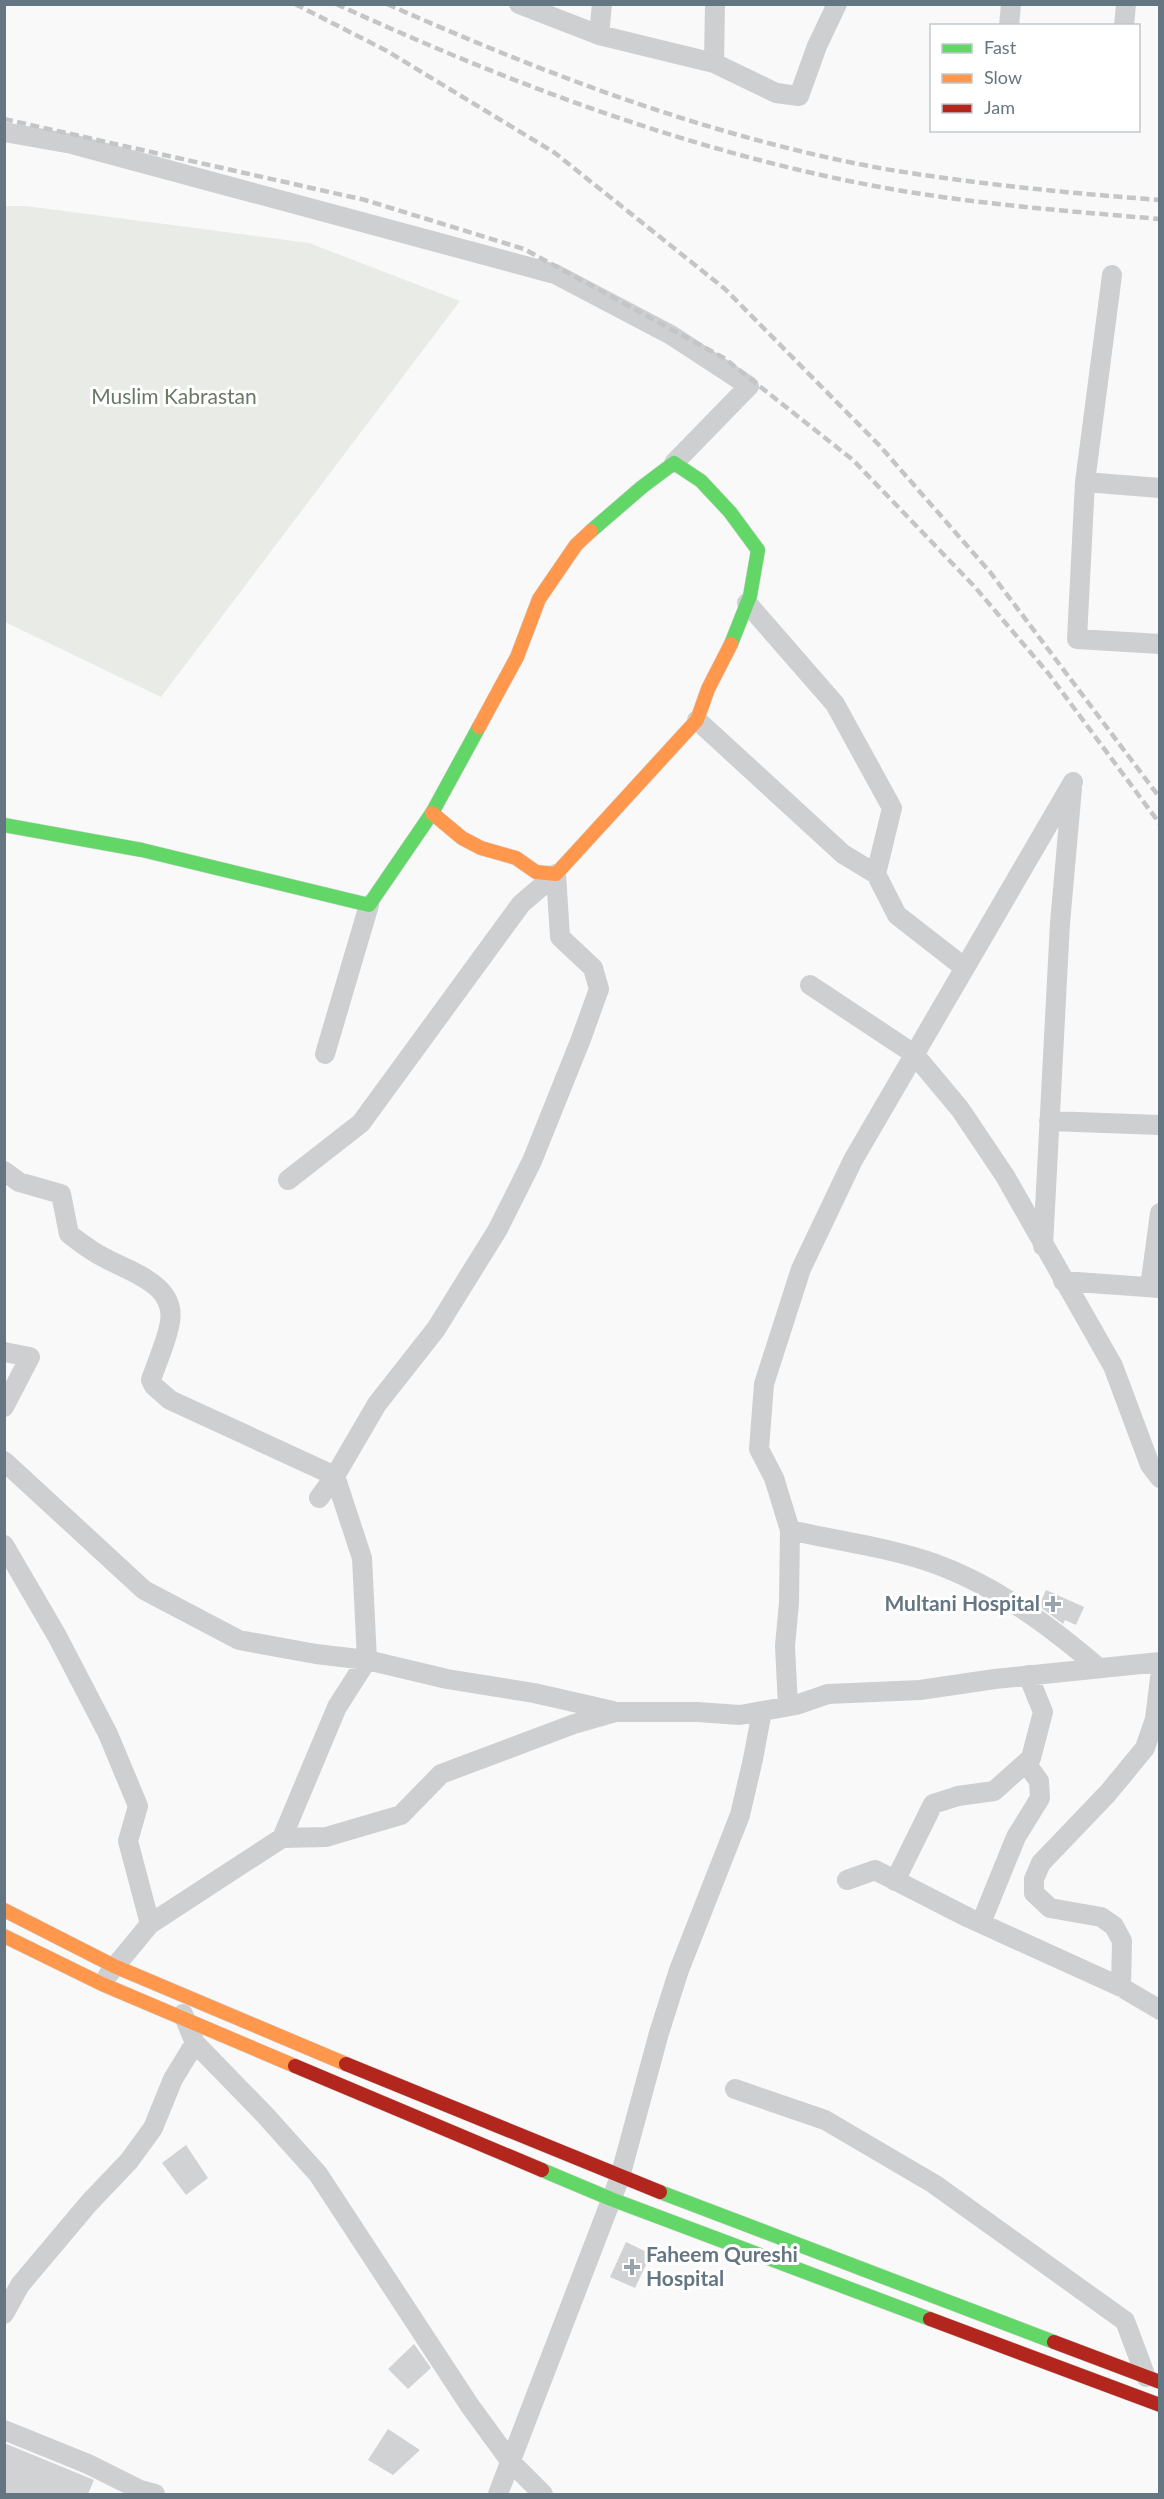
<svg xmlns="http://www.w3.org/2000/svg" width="1164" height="2499" font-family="Lato,sans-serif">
<rect width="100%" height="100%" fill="#f9f9f9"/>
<path fill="#e8ebe6" d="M 5,206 L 26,206 L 309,243 L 460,301 L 161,697 L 5,622 Z"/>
<path fill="#d0d2d3" d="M 1046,1590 L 1084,1607 L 1076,1625 L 1065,1620 L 1063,1624 L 1039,1606 Z
M 186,2145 L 208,2178 L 186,2195 L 162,2163 Z
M 626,2242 L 651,2254 L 635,2288 L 610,2277 Z
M 414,2344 L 431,2368 L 408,2389 L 388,2369 Z
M 388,2429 L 420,2450 L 393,2475 L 368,2460 Z
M 4,2443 L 94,2480 L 88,2494 L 4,2494 Z"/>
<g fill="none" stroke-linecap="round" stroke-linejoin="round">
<defs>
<path id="fast" d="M 591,531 L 642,487 L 674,463 L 701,481 L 730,512 L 758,550 L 750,596 L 731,644
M 4,825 L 142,850 L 369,905 L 432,813 L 479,727
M 542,2170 L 611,2199 L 930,2319
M 660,2192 L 1054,2342"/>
<path id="slow" d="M 479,727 L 517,657 L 539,599 L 576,545 L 591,531
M 432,813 L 462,838 L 481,848 L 516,858 L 536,872 L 556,874 L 697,720 L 708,689 L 731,644
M 4,1910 L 114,1966 L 346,2064
M 4,1936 L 102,1984 L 295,2066"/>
<path id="jam" d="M 346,2064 L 660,2192
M 295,2066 L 542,2170
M 930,2319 L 1160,2405
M 1054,2342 L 1160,2382"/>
</defs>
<use href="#fast" stroke="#d5d6d7" stroke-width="15"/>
<use href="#slow" stroke="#d5d6d7" stroke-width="15"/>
<use href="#jam" stroke="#d5d6d7" stroke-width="15"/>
<path stroke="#cecfd0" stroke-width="20" d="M 519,4 L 599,35 L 602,4
M 715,4 L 714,63 L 776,93 L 799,96 L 817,46 L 837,4
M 1009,26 L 1011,4
M 1124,26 L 1126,4
M 599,35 L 714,63
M 4,132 L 72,144 L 555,274 L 671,335 L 749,386 L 674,463
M 1085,482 L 1112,275
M 1160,488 L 1085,482 L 1077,639 L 1160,644
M 747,603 L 835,704 L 892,808 L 876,874 L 897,915 L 965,968
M 697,720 L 843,854 L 876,874
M 810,985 L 914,1054 L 960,1109 L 1005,1176 L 1113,1366 L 1150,1465 L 1160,1478
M 325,1054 L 369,905
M 1049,1121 L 1160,1125
M 4,1171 L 19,1182 L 61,1194 L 69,1234 C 80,1242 91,1251 103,1257 C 132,1273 180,1285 169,1327 C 165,1345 157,1362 151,1380 L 154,1386 L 170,1400 L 335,1476 L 362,1558 L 367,1660 L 337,1707 L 282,1838
M 288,1180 L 361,1123 L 521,904 L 556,874
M 1043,1246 L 1060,923 L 1072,788
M 1063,1281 L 1160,1288
M 1150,1287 L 1160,1213
M 4,1352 L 30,1357 L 4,1407
M 4,1461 L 144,1590 L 239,1640 L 316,1654 L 367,1660 L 447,1679 L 534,1693 L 613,1711
M 319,1498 L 335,1476 L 377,1404 L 436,1329 L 498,1229 L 532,1161 L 581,1039 L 599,989 L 593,968 L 560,937 L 556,874
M 790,1530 C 837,1541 888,1547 933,1563 C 995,1585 1050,1626 1099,1668
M 4,1545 L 57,1636 L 108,1734 L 138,1806 L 128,1841 L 150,1924
M 788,1706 L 785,1646 L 789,1603 L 790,1530 L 774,1478 L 759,1449 L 764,1384 L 801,1269 L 853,1160 L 1073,782
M 847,1880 L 875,1870 L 969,1918 L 1121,1987 L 1160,2010
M 895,1881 L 933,1804 L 958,1796 L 994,1791 L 1031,1758 L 1043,1712 L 1028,1675
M 981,1923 L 1016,1837 L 1040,1798 L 1039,1781 L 1026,1763
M 108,1975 L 150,1924 L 282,1838 L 326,1837 L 401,1815 L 441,1774 L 574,1724 L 616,1712 L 697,1712 L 740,1715 L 796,1705 L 828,1694 L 920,1690 L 995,1679 L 1160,1662
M 1121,1987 L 1122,1941 L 1114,1926 L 1101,1917 L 1050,1908 L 1034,1893 L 1034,1879 L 1041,1863 L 1108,1793 L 1145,1748 L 1155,1719 L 1160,1678
M 183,2014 L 195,2043 L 265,2115 L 318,2174 L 470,2406 L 511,2462 L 543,2494
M 735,2089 L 825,2120 L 934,2184 L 1125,2321 L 1146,2377
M 4,2314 L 20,2285 L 89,2203 L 129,2161 L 153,2128 L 173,2079 L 195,2043
M 4,2430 L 88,2464 L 140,2490 L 155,2494
M 498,2494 L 620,2177 L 659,2033 L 679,1970 L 740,1815 L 753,1759 L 762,1711"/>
<use href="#fast" stroke="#63d668" stroke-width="14"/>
<use href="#slow" stroke="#ff974d" stroke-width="14"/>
<use href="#jam" stroke="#b3261e" stroke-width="14"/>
<path stroke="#c3c5c6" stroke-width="4.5" stroke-dasharray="9 4.5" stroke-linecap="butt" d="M 295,4 L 387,51 L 555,153 L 725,289 L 879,445 L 990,572 L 1160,798
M 336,4 C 511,84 691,152 880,187 C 973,204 1066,211 1160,219
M 387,4 C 547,75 713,138 885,169 C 976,184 1068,193 1160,200
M 4,119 L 365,200 L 524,249 L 724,358 L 853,460 L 974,586 L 1048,673 L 1160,824"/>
</g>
<g fill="#99a4ac" stroke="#fff" stroke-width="2">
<path d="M1050 1595h6v6h6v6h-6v6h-6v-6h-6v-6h6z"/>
<path d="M629 2258h6v6h6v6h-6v6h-6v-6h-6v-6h6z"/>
</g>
<g text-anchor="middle" stroke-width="6" stroke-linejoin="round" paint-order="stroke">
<g font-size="21" fill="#687a64" stroke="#fff">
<text x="174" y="404">Muslim Kabrastan</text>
</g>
<g font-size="21" font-weight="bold" fill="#657683" stroke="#fff" text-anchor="end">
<text x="1040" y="1611">Multani Hospital</text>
<text x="646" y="2262" text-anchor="start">Faheem Qureshi<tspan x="646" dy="24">Hospital</tspan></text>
</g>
</g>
<rect width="1164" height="2499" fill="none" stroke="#657683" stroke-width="12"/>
<rect x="930" y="24" width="210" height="108" fill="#ffffff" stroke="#c1c8cd" stroke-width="1.5"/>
<rect x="942" y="44" width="30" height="9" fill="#63d668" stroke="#c1c8cd" stroke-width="1.5"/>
<text x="984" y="54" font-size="18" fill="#657683">Fast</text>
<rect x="942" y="74" width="30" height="9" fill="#ff974d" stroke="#c1c8cd" stroke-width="1.5"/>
<text x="984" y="84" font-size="18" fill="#657683">Slow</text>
<rect x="942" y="104" width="30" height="9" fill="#b3261e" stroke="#c1c8cd" stroke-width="1.5"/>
<text x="984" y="114" font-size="18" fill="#657683">Jam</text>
</svg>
